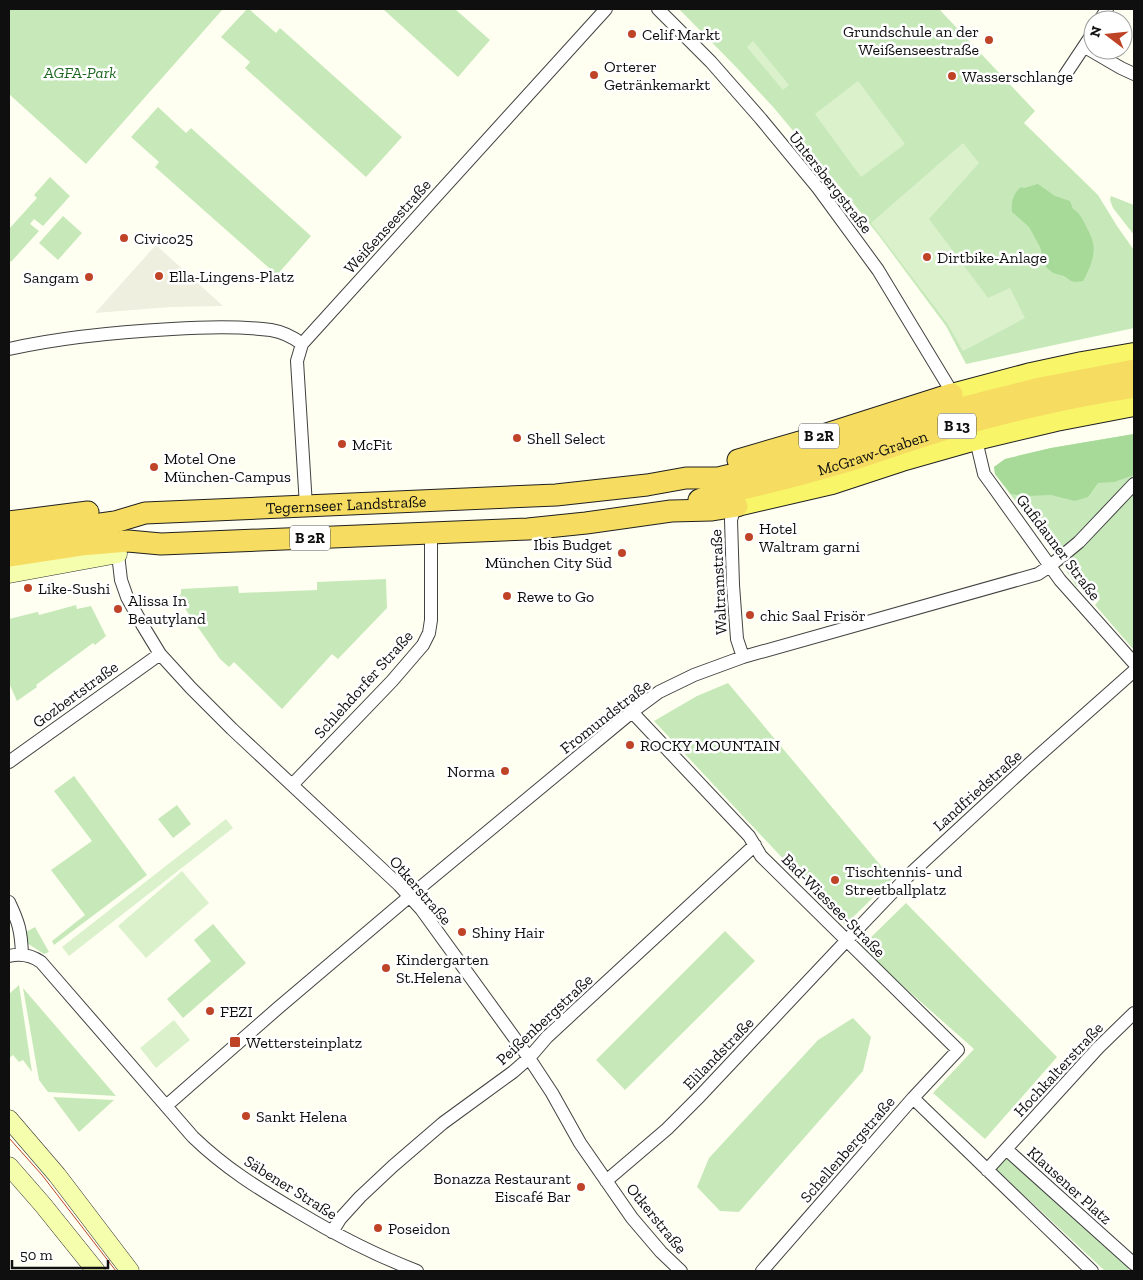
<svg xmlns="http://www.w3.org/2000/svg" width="1143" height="1280" font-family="'Zilla Slab',serif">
<rect width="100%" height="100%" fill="#fefff0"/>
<path fill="#c7e9ba" d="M 9,9 L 223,9 L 86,164 L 9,94 Z
M 247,9 L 249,9 L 276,33 L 280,28 L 402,137 L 366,177 L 245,68 L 250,62 L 221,37 Z
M 383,9 L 455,9 L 490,40 L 458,77 Z
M 679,9 L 939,9 L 1035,111 L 1024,123 L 1098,195 L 1117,226 L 1134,250 L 1134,328 L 966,364 L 946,326 L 880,237 L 850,199 L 774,108 L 737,68 Z
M 158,107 L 186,133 L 191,128 L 311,236 L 277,275 L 155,167 L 159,162 L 131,137 Z
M 50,177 L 70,196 L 43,226 L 34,219 L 30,224 L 39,231 L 11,262 L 9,260 L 9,229 L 37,198 L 34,195 Z
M 1111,196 L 1134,205 L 1134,235 L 1113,208 L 1110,200 Z
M 63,216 L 82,233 L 58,260 L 39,243 Z
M 1134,434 L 1134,650 L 1095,605 L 1100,599 L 1085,582 L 1077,587 L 1049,546 L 995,474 L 994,467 L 1005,459 L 1051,448 Z
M 386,579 L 387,608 L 338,659 L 332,654 L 282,709 L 234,662 L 229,667 L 220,659 L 179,600 L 179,595 L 181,594 L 181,589 L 238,586 L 239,593 L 317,590 L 317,582 Z
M 76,605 L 77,609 L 91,606 L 106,636 L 95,645 L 93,643 L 36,685 L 37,687 L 17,701 L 9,683 L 9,619 L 37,612 L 38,612 L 39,615 Z
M 728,683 L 892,879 L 845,925 L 654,721 L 697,696 Z
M 74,776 L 147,875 L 54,945 L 52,941 L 85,915 L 51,870 L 92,841 L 54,791 Z
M 177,805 L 191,824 L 173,838 L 158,819 Z
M 906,903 L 1057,1057 L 985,1139 L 933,1093 L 974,1049 L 860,948 Z
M 213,924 L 246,963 L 183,1018 L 167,999 L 211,961 L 194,940 Z
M 35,927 L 49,952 L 44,954 L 27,943 L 26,932 Z
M 725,931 L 755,961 L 625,1090 L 596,1060 Z
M 19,985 L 32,1072 L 23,1060 L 19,1062 L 13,1055 L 9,1058 L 9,994 Z
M 23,988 L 116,1096 L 48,1092 L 39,1080 Z
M 853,1018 L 871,1037 L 863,1071 L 739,1212 L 720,1211 L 697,1187 L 709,1158 L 818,1040 Z
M 53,1097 L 114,1100 L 79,1132 Z
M 1010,1152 L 1131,1267 L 1127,1271 L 1105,1271 L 995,1168 Z"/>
<path fill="#a7da99" d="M 1038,184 L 1055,196 L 1070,201 L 1073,209 C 1079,212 1082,218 1085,224 C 1088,230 1092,237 1093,243 C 1096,254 1089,271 1083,281 L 1076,282 L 1071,281 L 1064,276 L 1053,273 L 1046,267 L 1040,247 L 1029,227 L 1012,212 C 1011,203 1013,193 1021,187 L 1024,188 Z
M 1134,434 L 1134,475 L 1114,482 L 1098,483 L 1088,497 L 1075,501 L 1051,495 L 1026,496 L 1011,494 L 995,474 L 994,467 L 1005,459 L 1051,448 Z"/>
<path fill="#dbf1cc" d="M 753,41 L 789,85 L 783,90 L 747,47 Z
M 858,81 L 905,144 L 861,177 L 815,114 Z
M 963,143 L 979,163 L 929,219 L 988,298 L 1010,288 L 1025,318 L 963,351 L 947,323 L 871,223 Z
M 226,819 L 233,828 L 69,956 L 62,947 Z
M 182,871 L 209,903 L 146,958 L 118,926 Z
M 174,1020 L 190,1040 L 156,1068 L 140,1048 Z"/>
<path fill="#efefdf" d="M 156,245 L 223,306 L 171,307 L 95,313 Z"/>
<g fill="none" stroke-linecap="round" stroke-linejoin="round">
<defs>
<path id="minor" d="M 658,9 L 711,62 L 761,119 L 818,188 L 878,270 L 947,384 L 952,394
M 1100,20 L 1107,9
M 1085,47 L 1121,68 L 1134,74
M 1065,75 L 1093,33
M 9,349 C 62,337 117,332 172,329 C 204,327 239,326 271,330 C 283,332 293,337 302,344
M 976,440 L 984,474 L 992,485 L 1060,580 L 1134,663
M 306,506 L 297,361 L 302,344 L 606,9
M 737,506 L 733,513 L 731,520 L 733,585 L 737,639 L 743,657
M 118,554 L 121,580 L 127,597 L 143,626 L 160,654 L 191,688 L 232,729 L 399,885 L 421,909 L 529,1058 L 552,1093 L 580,1143 L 632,1218 L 661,1252 L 681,1271
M 632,712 L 749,836 L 761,856 L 958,1050 L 913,1098 L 762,1271
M 9,762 L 160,654
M 292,785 L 392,681 L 423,645 L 429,633 L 431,620 L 431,533
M 9,902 C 19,923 21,931 22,954
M 9,956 C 21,953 31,955 41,962 L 193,1137 C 225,1168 259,1189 298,1212 C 336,1235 375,1255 417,1271
M 913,1098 L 1092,1271
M 166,1106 L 278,1008 L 410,896 L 632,712 L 659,692 L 694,675 L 743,657 L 1038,574 L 1050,566 L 1079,542 L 1134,484
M 1006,1149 L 1134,1264
M 987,1170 L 1098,1048 L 1134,1013
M 606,1181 L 667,1129 L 700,1096 L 847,940 L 908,876 L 1027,766 L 1134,671
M 332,1232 L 340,1219 L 360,1197 L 393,1166 L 443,1123 L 513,1072 L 529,1058 L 547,1037 L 755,845"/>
<path id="secondary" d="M 9,574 L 118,554
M 9,1119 L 57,1175 L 130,1271
M 9,1166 L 43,1205 L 96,1271"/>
<path id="primary" d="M 952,394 L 1031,373 L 1082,362 L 1134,353
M 737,506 L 832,484 L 902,461 L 976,440 L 1056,421 L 1134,406"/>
<g id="trunk">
<path d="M 738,460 L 817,437 L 952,394"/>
<path id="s1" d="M 699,500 L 709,496 C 754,487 798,476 842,463 C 881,451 920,436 961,425 C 1018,409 1076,396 1134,387"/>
<path d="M 9,522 L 88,512"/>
<path id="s2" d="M 9,540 L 79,527 L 115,522 L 145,513 L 556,495 L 647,485 L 686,478 L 718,478 L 783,463 L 821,453 L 954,410 L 988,401 L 1040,388 L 1134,370"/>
<path d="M 9,556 L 81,545 L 128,541 L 161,544 L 528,529 L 586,523 L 671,511 L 712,510 L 737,506"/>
</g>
</defs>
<use href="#minor" stroke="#424242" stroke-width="14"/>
<use href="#secondary" stroke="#313131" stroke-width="19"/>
<use href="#primary" stroke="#202020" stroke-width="22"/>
<use href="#trunk" stroke="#202020" stroke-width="23"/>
<use href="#minor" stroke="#fff" stroke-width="12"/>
<use href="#secondary" stroke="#f4feac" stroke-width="18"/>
<use href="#primary" stroke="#f8f668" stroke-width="20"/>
<use href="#trunk" stroke="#f6dd61" stroke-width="21"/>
<path stroke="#bf4327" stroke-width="1" d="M 9,1138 L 42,1175 L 116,1271"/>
</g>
<g fill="#bf4327" stroke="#fff" stroke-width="2">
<circle cx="632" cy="34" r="5"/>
<circle cx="989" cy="40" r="5"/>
<circle cx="594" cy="75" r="5"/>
<circle cx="952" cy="76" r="5"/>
<circle cx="124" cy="238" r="5"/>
<circle cx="927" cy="257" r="5"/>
<circle cx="159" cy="276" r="5"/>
<circle cx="89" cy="277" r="5"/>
<circle cx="517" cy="438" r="5"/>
<circle cx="342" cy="444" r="5"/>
<circle cx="154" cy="467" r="5"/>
<circle cx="749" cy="537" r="5"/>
<circle cx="622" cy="553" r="5"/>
<circle cx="28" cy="588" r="5"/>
<circle cx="507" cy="596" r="5"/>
<circle cx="118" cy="609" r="5"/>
<circle cx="750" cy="615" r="5"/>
<circle cx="630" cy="745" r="5"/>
<circle cx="505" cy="771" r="5"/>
<circle cx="835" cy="880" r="5"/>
<circle cx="462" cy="932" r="5"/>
<circle cx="386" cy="968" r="5"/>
<circle cx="210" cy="1011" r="5"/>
<rect x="229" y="1036" width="12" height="12" rx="2.5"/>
<circle cx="246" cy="1116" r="5"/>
<circle cx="581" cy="1187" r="5"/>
<circle cx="378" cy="1228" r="5"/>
</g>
<g text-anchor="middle" stroke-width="5" stroke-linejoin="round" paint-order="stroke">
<g fill="#fff" stroke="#575757" stroke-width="1">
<rect x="938" y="413.5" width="38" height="25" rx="4"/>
<rect x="799" y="423.5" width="40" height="25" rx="4"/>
<rect x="290" y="525.5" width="40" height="25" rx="4"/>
</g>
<g font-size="15" font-weight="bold" fill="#0f0f0f">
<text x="957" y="431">B 13</text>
<text x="819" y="441">B 2R</text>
<text x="310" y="543">B 2R</text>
</g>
<g font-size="16" fill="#0f0f0f" stroke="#fff" text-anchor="start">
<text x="979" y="37" text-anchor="end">Grundschule an der<tspan x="979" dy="18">Weißenseestraße</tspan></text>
<text x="642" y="40">Celif Markt</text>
<text x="604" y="72">Orterer<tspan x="604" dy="18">Getränkemarkt</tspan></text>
<text x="962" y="82">Wasserschlange</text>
<text x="134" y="244">Civico25</text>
<text x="937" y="263">Dirtbike-Anlage</text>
<text x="169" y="282">Ella-Lingens-Platz</text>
<text x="79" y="283" text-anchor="end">Sangam</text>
<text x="527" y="444">Shell Select</text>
<text x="352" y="450">McFit</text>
<text x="164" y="464">Motel One<tspan x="164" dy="18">München-Campus</tspan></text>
<text x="759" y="534">Hotel<tspan x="759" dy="18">Waltram garni</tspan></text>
<text x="612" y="550" text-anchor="end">Ibis Budget<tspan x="612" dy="18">München City Süd</tspan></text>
<text x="38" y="594">Like-Sushi</text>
<text x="517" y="602">Rewe to Go</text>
<text x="128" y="606">Alissa In<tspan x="128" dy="18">Beautyland</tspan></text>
<text x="760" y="621">chic Saal Frisör</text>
<text x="640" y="751">ROCKY MOUNTAIN</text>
<text x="495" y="777" text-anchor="end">Norma</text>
<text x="845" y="877">Tischtennis- und<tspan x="845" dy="18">Streetballplatz</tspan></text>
<text x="472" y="938">Shiny Hair</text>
<text x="396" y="965">Kindergarten<tspan x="396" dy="18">St.Helena</tspan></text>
<text x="220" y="1017">FEZI</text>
<text x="246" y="1048">Wettersteinplatz</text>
<text x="256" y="1122">Sankt Helena</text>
<text x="571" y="1184" text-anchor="end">Bonazza Restaurant<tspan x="571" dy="18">Eiscafé Bar</tspan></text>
<text x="388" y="1234">Poseidon</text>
</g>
<g font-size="16" font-style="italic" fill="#1f6721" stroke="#fff">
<text x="80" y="78">AGFA-Park</text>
</g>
<g font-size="16" fill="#0f0f0f" stroke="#fff">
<text transform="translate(831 182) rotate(52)" y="6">Untersbergstraße</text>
<text transform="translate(387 226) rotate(-48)" y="6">Weißenseestraße</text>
<text dy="6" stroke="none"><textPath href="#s1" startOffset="180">McGraw-Graben</textPath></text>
<text dy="6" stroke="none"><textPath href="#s2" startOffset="340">Tegernseer Landstraße</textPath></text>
<text transform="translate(1059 547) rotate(53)" y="6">Gufidauner Straße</text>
<text transform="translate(718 582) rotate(-93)" y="6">Waltramstraße</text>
<text transform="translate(363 684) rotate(-48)" y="6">Schlehdorfer Straße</text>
<text transform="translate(75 694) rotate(-36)" y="6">Gozbertstraße</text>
<text transform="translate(605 716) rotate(-38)" y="6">Fromundstraße</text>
<text transform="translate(977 790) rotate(-42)" y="6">Landfriedstraße</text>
<text transform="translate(421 890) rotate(49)" y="6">Otkerstraße</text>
<text transform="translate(834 905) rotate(45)" y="6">Bad-Wiessee-Straße</text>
<text transform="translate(544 1019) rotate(-43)" y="6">Peißenbergstraße</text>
<text transform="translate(718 1053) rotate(-46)" y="6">Elilandstraße</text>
<text transform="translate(1058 1069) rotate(-47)" y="6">Hochkalterstraße</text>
<text transform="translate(847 1149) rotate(-49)" y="6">Schellenbergstraße</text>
<text transform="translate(1070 1185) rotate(42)" y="6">Klausener Platz</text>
<text transform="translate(291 1187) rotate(32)" y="6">Säbener Straße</text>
<text transform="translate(657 1218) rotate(51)" y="6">Otkerstraße</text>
</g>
</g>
<rect width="1143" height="1280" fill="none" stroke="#0f0f0f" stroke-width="20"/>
<g transform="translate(1108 35) rotate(286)"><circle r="24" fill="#ffffff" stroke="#9f9f9f"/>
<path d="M0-4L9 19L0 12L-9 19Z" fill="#bf4327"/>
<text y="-8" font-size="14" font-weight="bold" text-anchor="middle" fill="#0f0f0f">N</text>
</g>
<path d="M12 1260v8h96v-8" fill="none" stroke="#0f0f0f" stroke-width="2.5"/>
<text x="20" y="1260" font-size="15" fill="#0f0f0f" stroke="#ffffff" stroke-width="4" paint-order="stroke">50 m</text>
</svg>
